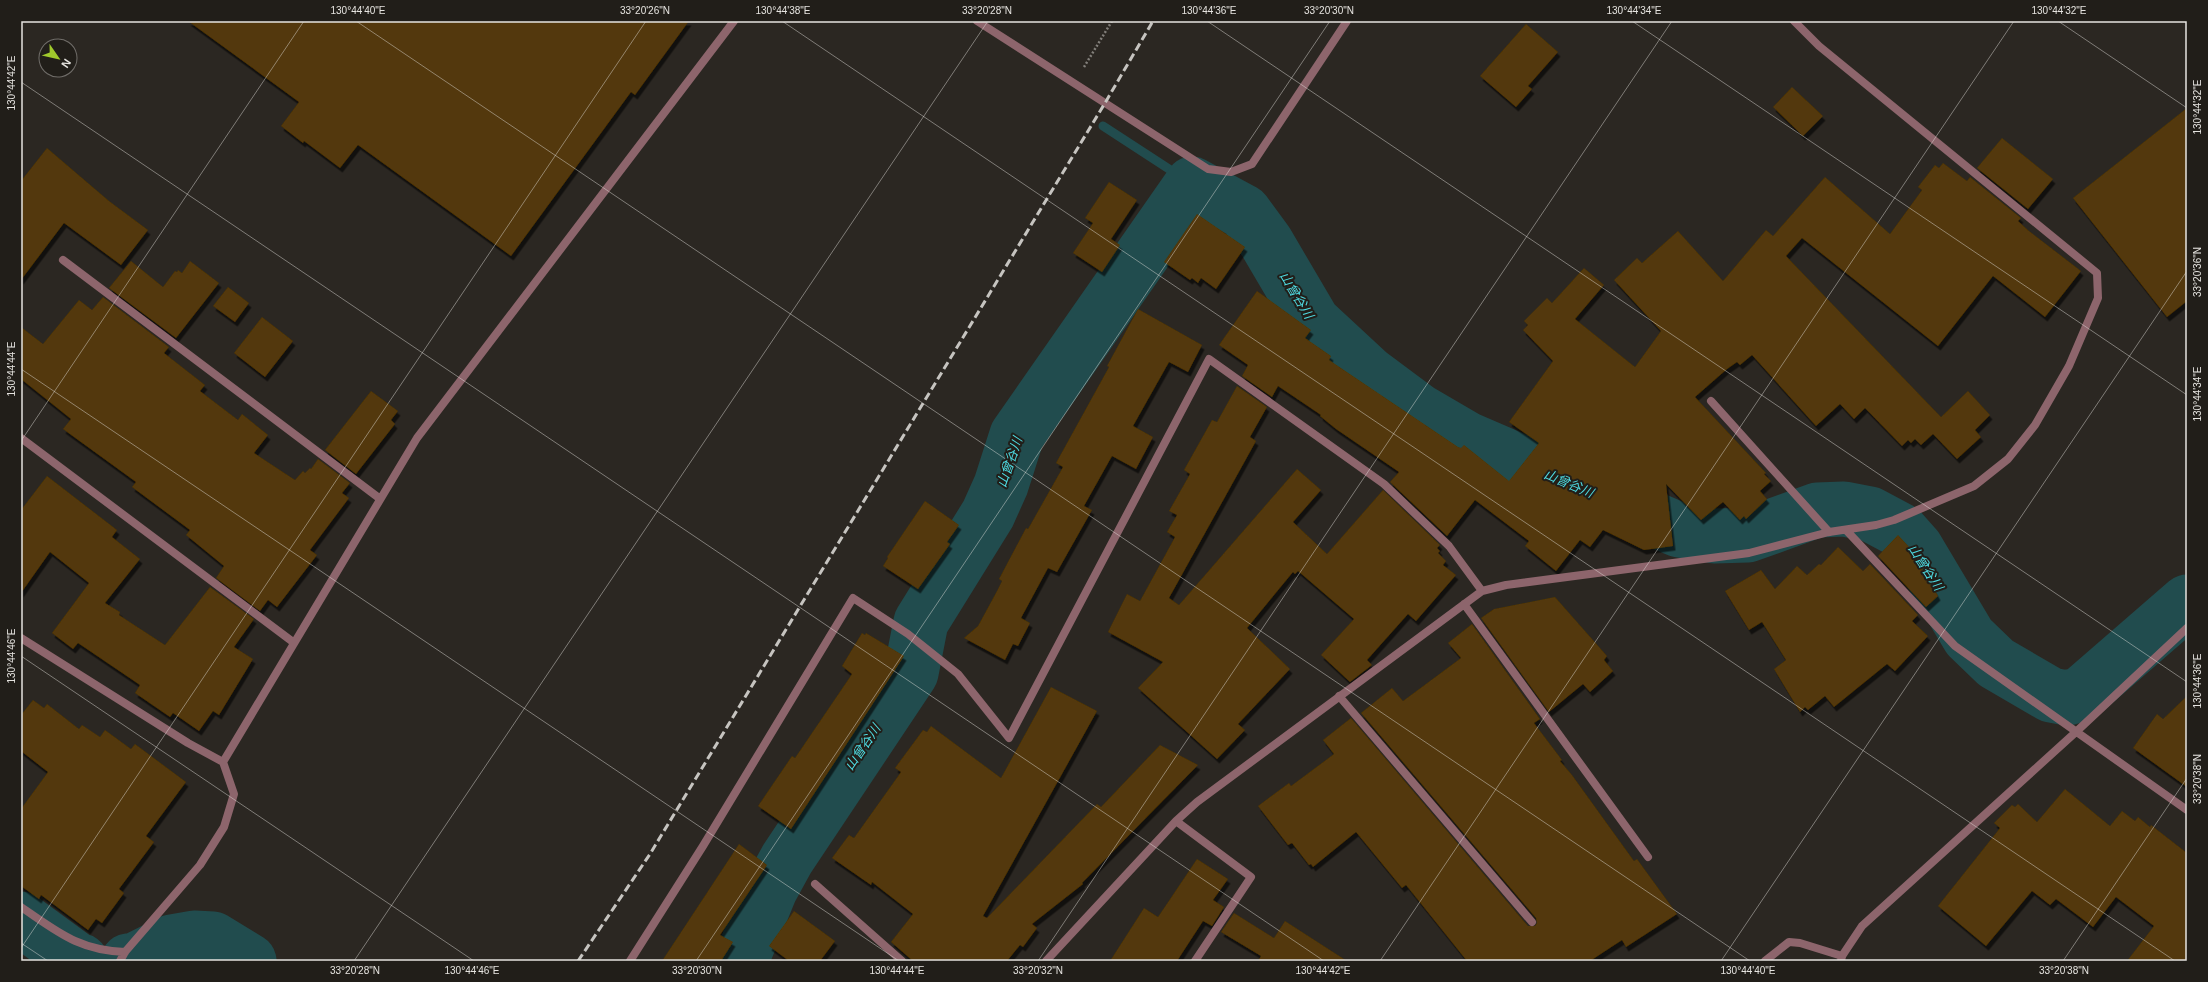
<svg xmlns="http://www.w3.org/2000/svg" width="2208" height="982" font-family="Arial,'Noto Sans JP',sans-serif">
<defs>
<filter id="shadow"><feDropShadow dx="2.5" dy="4.5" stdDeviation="0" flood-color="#0009"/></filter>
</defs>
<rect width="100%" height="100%" fill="#2b2722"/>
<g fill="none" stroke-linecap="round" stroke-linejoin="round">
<path stroke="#214c4e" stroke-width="9" d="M 1103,126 L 1192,184"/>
<path stroke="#214c4e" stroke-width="55" d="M 21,919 L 77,960 L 81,961
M 128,961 L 135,960 L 171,942 L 194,938 L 213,939 L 249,961
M 741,961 L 770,890 L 787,859 L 911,673 L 921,622 L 988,514 L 1001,485 L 1017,435 L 1192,184 L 1244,212 L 1266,242 L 1313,322 L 1368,373 L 1419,411 L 1467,439 L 1679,530 L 1714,536 L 1748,535 L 1817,510 L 1844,509 L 1870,514 L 1900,530 L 1916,548 L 1969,637 L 1996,663 L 2051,695 L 2067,698 L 2081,694 L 2187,602"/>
</g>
<path fill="#533707" filter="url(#shadow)" d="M 188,21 L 689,21 L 635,95 L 631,92 L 511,256 L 358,145 L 340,168 L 304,141 L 303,143 L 281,126 L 299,102 Z
M 1526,24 L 1558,52 L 1528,86 L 1532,89 L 1516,107 L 1480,76 Z
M 1792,87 L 1823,116 L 1803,136 L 1773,107 Z
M 2187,108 L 2187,301 L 2167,317 L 2073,198 Z
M 2002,138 L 2053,179 L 2028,209 L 1977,168 Z
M 47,148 L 109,201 L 148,230 L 121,265 L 64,223 L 21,280 L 21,181 Z
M 1943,163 L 1967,181 L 1970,177 L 2021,218 L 2018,221 L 2029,231 L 2081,271 L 2045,317 L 1993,276 L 1938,346 L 1802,238 L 1786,256 L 1941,417 L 1968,391 L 1990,415 L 1975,430 L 1981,437 L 1957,459 L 1933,434 L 1921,445 L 1915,439 L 1911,443 L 1908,440 L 1902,446 L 1865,408 L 1854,419 L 1840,404 L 1816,426 L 1752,355 L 1740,365 L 1737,362 L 1727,369 L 1695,397 L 1766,473 L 1764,474 L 1771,481 L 1760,491 L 1767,499 L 1746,519 L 1744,516 L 1740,520 L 1723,502 L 1701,520 L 1666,484 L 1673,546 L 1644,550 L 1603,530 L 1590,547 L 1580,540 L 1556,571 L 1525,546 L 1529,541 L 1475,500 L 1447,536 L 1390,482 L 1399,472 L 1336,429 L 1320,416 L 1321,415 L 1278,386 L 1272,397 L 1242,376 L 1248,365 L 1219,345 L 1257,291 L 1311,330 L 1305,338 L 1331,356 L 1329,360 L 1458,447 L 1461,448 L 1464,445 L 1509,481 L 1539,443 L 1509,422 L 1553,361 L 1523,330 L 1528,325 L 1524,321 L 1547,298 L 1552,303 L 1584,268 L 1604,285 L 1575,319 L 1635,367 L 1661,331 L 1614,280 L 1637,258 L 1642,263 L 1678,231 L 1723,281 L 1766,230 L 1773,236 L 1825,177 L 1890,234 L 1922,190 L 1918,187 L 1935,165 L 1939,168 Z
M 1109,182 L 1137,200 L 1111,239 L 1120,245 L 1102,272 L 1073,253 L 1093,223 L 1085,218 Z
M 1197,214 L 1245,247 L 1216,289 L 1201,278 L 1198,283 L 1192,278 L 1190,280 L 1164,262 Z
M 131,261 L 163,287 L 175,271 L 177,272 L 178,270 L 182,273 L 190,261 L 219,283 L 176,338 L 109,288 Z
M 228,287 L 249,303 L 235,322 L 213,306 Z
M 103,297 L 169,347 L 164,353 L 205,385 L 200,391 L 238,420 L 242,414 L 268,435 L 254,453 L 295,480 L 303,471 L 305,473 L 310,468 L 311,469 L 318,459 L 350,483 L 342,493 L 349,498 L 310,550 L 317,555 L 277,607 L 268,600 L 260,611 L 216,578 L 224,566 L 186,535 L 190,530 L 132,487 L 136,482 L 63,429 L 71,419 L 21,379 L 21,327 L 43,344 L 79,300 L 92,310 Z
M 1138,309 L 1202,345 L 1188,372 L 1169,362 L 1133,426 L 1153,437 L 1136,469 L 1112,456 L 1084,506 L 1092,510 L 1057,572 L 1048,568 L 1021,618 L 1030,623 L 1018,646 L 1013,644 L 1005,660 L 964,638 L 978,626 L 997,591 L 1002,581 L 999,579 L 1026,528 L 1028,529 L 1063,467 L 1056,463 L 1109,367 L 1107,366 Z
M 262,317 L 293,341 L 265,377 L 234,353 Z
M 1237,386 L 1267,407 L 1250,437 L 1256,441 L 1169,598 L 1179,605 L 1297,469 L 1321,490 L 1293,522 L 1327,554 L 1383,490 L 1440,545 L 1437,548 L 1440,551 L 1438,553 L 1446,561 L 1443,565 L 1456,575 L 1416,621 L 1408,614 L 1367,660 L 1372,665 L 1350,682 L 1321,655 L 1354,619 L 1298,571 L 1295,574 L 1293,572 L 1247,628 L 1290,669 L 1238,724 L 1245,730 L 1217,759 L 1138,688 L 1163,662 L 1108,632 L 1127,594 L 1140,601 L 1175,537 L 1167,532 L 1177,515 L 1169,511 L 1190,474 L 1184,470 L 1212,420 L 1217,422 Z
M 371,391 L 398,411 L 391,420 L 395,424 L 356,474 L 325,450 Z
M 47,476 L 117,530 L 112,537 L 140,559 L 105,603 L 120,612 L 119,615 L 165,645 L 210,587 L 254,619 L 234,647 L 253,659 L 219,715 L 213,711 L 199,731 L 173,713 L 170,717 L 135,693 L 140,685 L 78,643 L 73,649 L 52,633 L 89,583 L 50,552 L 21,593 L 21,510 Z
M 925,501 L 959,525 L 947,542 L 950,544 L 918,589 L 883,566 L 888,558 L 887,557 Z
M 1898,535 L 1911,549 L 1938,596 L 1926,607 L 1878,556 Z
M 1838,547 L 1863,571 L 1870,564 L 1918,615 L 1912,621 L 1928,636 L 1895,671 L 1887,664 L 1834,707 L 1825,696 L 1808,710 L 1805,707 L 1800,712 L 1774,669 L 1786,660 L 1762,622 L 1749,630 L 1725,591 L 1761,570 L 1775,589 L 1797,566 L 1807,575 L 1819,564 L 1821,565 Z
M 1555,597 L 1607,656 L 1604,660 L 1613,671 L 1590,692 L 1583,684 L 1549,712 L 1481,618 L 1494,609 Z
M 1472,624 L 1540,719 L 1534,723 L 1562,760 L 1560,761 L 1572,775 L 1634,861 L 1637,859 L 1677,914 L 1626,947 L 1622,940 L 1590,961 L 1467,961 L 1406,885 L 1402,888 L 1356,832 L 1313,867 L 1311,864 L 1309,865 L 1292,843 L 1288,845 L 1258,806 L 1289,783 L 1291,786 L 1334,754 L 1323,740 L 1351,718 L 1528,926 L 1535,926 L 1537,923 L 1536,918 L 1361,713 L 1392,688 L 1403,701 L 1461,658 L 1448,643 Z
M 862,633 L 865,635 L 866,633 L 904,656 L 791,829 L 758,806 L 792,756 L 795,758 L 852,674 L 842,666 Z
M 1051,687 L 1097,711 L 983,916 L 987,918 L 1097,804 L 1101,807 L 1160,745 L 1198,765 L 1082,883 L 1083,884 L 1032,924 L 1037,928 L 1023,947 L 1020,945 L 1007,961 L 913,961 L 891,942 L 913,914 L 872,882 L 871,885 L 832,858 L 849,835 L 854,838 L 901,772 L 895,768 L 923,730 L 927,732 L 931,726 L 1001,778 Z
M 2187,696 L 2187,787 L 2133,748 L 2157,714 L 2163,719 Z
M 33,700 L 44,708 L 47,704 L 79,729 L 82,725 L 100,737 L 105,730 L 131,749 L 135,744 L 186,782 L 146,836 L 154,842 L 119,889 L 124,893 L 102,923 L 96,919 L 88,930 L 41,895 L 39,899 L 21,886 L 21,809 L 48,772 L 21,751 L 21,715 Z
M 2065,789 L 2110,826 L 2122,811 L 2135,821 L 2138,817 L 2150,827 L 2151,825 L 2187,853 L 2187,961 L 2127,961 L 2154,926 L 2116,897 L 2093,927 L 2056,899 L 2050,905 L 2032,891 L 1986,946 L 1938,906 L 2000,828 L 1994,823 L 2012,805 L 2015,807 L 2018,804 L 2037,822 Z
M 739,844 L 767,865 L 720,935 L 733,942 L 721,961 L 662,961 Z
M 1197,859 L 1228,879 L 1213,900 L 1224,907 L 1212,926 L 1203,921 L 1177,961 L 1110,961 L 1144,908 L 1158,917 Z
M 794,911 L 835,941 L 820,961 L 789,961 L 769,946 Z
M 1234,913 L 1274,938 L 1285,921 L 1347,961 L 1258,961 L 1261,956 L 1221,932 Z"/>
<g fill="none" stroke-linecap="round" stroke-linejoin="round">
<path stroke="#827f7a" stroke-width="2.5" stroke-dasharray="2 2" stroke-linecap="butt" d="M 1084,67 L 1112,21"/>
<path stroke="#8d656c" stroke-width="8" d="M 1711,401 L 1829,532
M 815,884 L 902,961
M 1765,961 L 1789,942 L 1800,943 L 1842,956"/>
<path stroke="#8d656c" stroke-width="8" d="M 977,21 L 1208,169 L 1231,172 L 1252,164 L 1347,21
M 63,260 L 379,498
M 21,438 L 293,642
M 1846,530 L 1955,646 L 2187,810
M 1464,604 L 1648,857
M 21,638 L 188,743 L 223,762 L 234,794 L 224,827 L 200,865 L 125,952 L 120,961
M 1339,696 L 1532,922
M 223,762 L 417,438 L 734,21
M 1176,821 L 1251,877 L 1195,961
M 21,907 C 58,932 78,950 125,952
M 630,961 L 703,846 L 853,598 L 908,634 L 958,674 L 1009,738 L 1209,359 L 1384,484 L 1449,546 L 1482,591
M 1046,961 L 1176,821 L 1197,802 L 1482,591 L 1506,585 L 1749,553 L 1829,532 L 1876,525 L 1894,520 L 1974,486 L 2008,459 L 2035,425 L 2069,366 L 2098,298 L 2097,273 L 1819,46 L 1794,21
M 1841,961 L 1842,956 L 1862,926 L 2077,731 L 2187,628"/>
<path stroke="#c6c4c0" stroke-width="3" stroke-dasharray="8 4" stroke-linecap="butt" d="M 578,961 L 650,854 L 1105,103 L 1153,21"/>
</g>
<path fill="none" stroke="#e6e4e0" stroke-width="1" stroke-opacity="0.45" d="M 356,21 L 1750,961M 782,21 L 2175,961M 1207,21 L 2187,682M 1632,21 L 2187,395M 2058,21 L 2187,108M 21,82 L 1324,961M 21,369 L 899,961M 21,441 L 304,21M 21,656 L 474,961M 21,943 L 48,961M 21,948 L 646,21M 354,961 L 988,21M 696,961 L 1330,21M 1038,961 L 1672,21M 1380,961 L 2014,21M 1721,961 L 2187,271M 2063,961 L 2187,778"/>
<g text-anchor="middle" stroke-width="4" stroke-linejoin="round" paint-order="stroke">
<g font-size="13" font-style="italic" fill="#4edbe2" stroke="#211e19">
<text transform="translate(1297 295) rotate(59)" y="5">山曾谷川</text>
<text transform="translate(1009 462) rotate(-71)" y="5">山曾谷川</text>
<text transform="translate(1569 483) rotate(23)" y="5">山曾谷川</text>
<text transform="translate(1926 567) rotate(57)" y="5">山曾谷川</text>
<text transform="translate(862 747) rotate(-56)" y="5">山曾谷川</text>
</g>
</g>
<rect width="2208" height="982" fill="none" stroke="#211e19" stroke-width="44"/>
<g transform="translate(58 58) rotate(124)"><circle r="19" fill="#211e19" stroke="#706d69"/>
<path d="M0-3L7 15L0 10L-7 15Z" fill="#a0c92c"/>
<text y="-6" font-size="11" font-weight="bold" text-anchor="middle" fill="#e6e4e0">N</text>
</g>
<rect x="22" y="22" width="2164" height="938" fill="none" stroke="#e6e4e0" stroke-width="1.5"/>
<g font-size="10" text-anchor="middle" fill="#e6e4e0">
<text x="358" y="14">130°44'40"E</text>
<text x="645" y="14">33°20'26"N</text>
<text x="783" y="14">130°44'38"E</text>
<text x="987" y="14">33°20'28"N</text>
<text x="1209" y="14">130°44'36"E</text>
<text x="1329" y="14">33°20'30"N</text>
<text x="1634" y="14">130°44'34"E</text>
<text x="2059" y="14">130°44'32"E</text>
<text transform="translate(11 83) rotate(-90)" y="4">130°44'42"E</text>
<text transform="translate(2197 107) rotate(-90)" y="4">130°44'32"E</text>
<text transform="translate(2197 272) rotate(-90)" y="4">33°20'36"N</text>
<text transform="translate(11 369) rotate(-90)" y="4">130°44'44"E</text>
<text transform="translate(2197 394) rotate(-90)" y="4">130°44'34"E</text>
<text transform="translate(11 656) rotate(-90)" y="4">130°44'46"E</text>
<text transform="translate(2197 681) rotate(-90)" y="4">130°44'36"E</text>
<text transform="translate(2197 779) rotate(-90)" y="4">33°20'38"N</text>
<text x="355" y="974">33°20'28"N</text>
<text x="472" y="974">130°44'46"E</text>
<text x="697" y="974">33°20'30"N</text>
<text x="897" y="974">130°44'44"E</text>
<text x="1038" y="974">33°20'32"N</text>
<text x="1323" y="974">130°44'42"E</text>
<text x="1748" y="974">130°44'40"E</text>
<text x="2064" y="974">33°20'38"N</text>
</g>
</svg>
